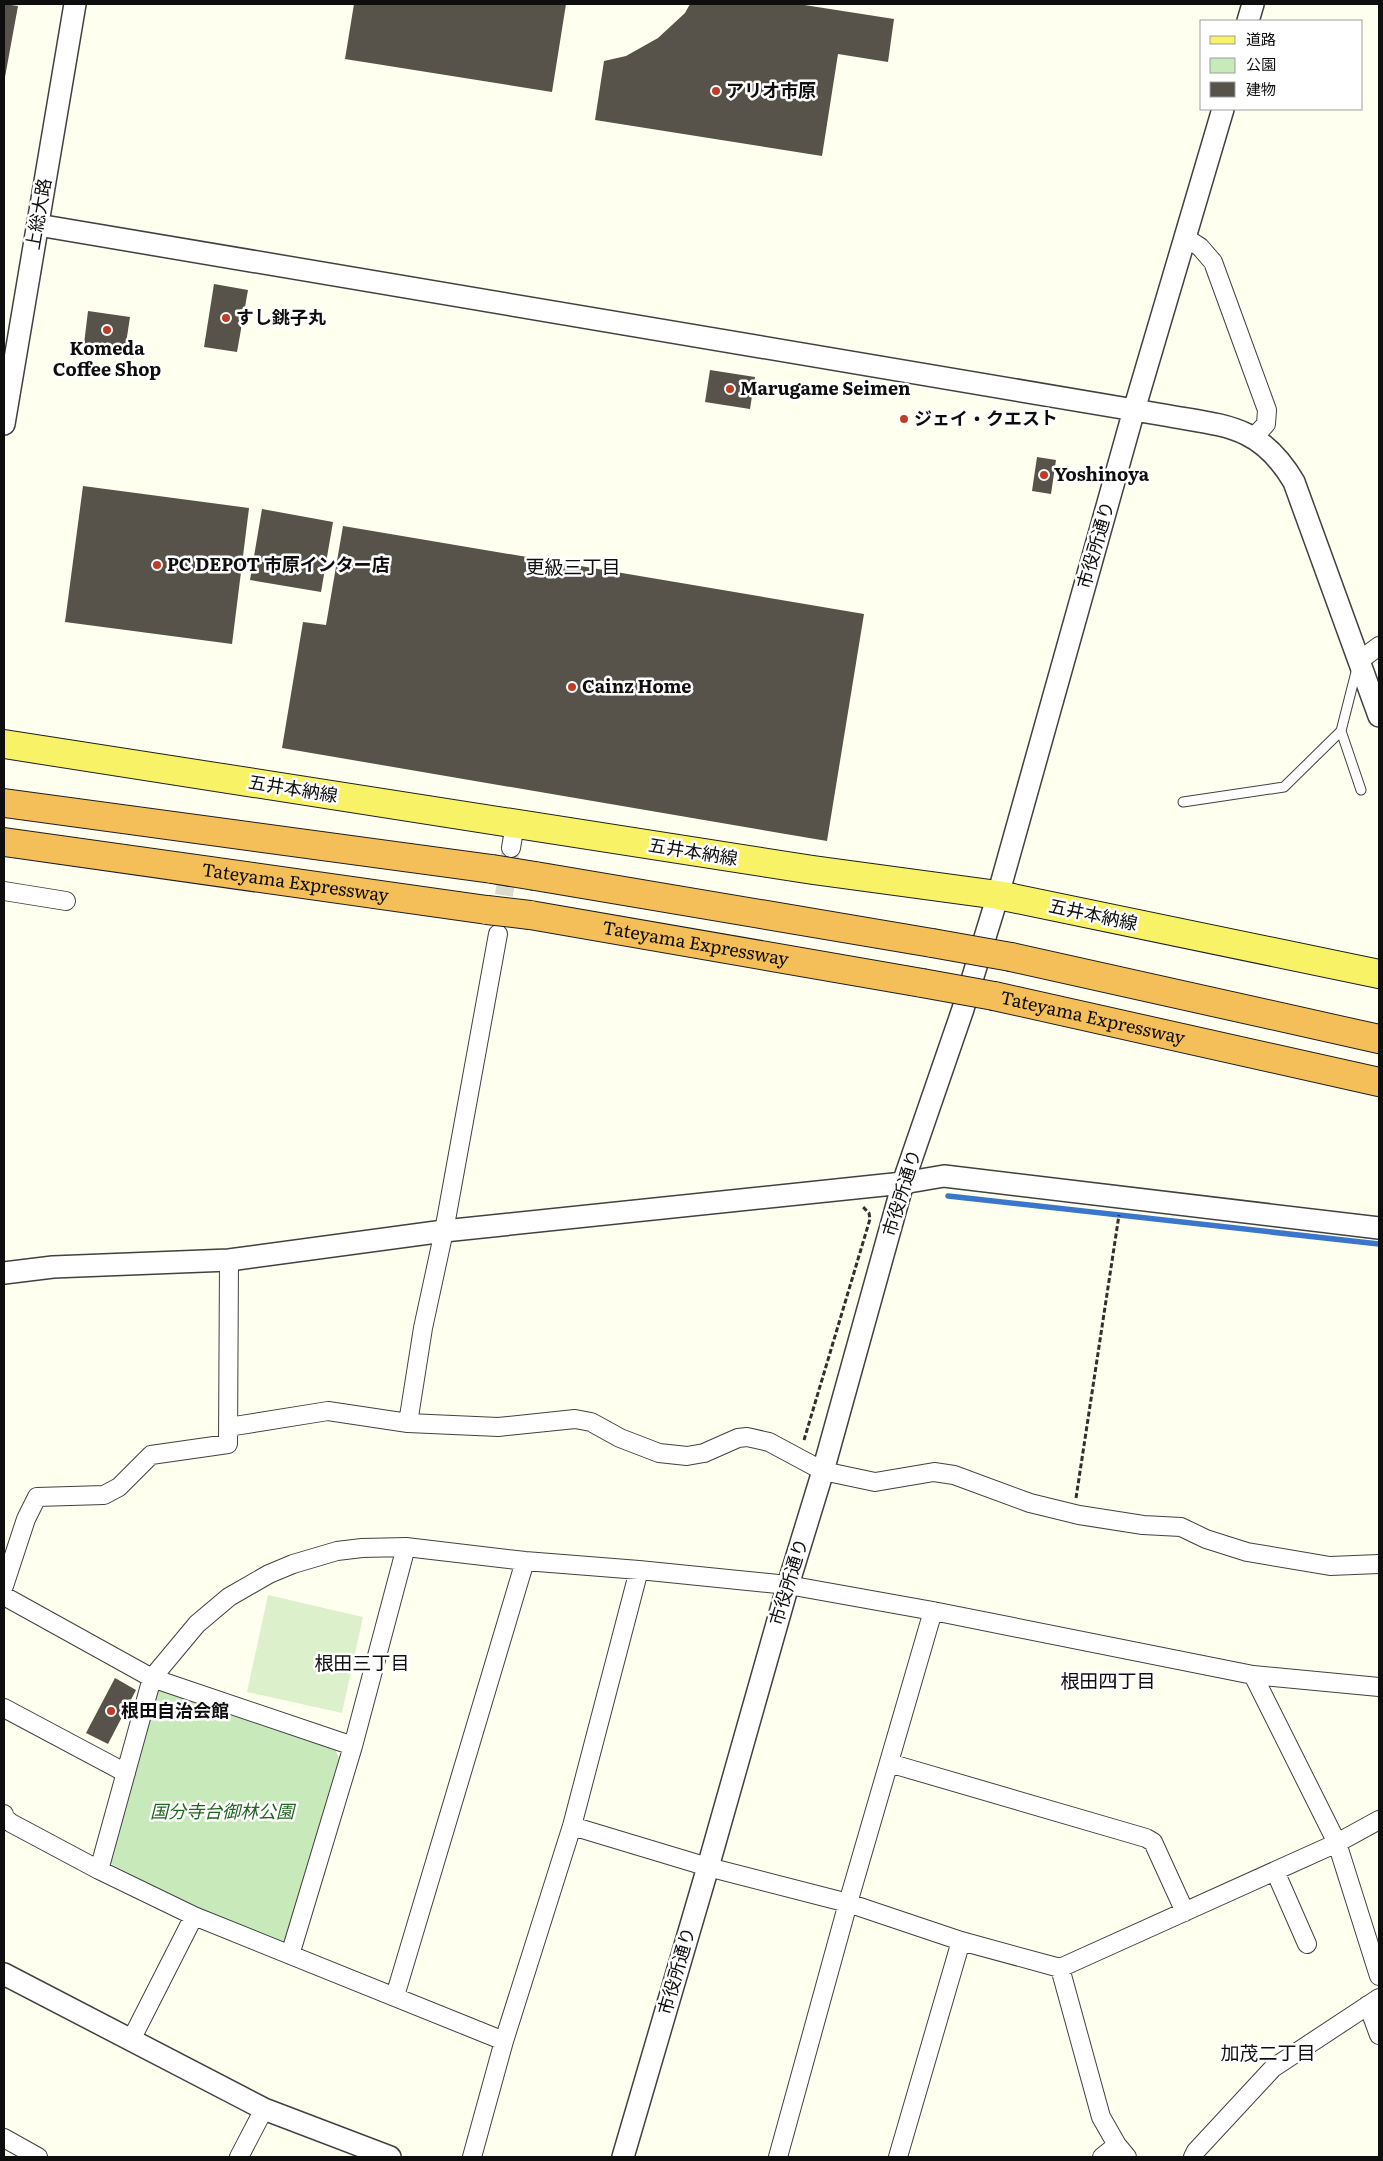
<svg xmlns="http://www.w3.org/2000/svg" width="1383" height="2161" font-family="Literata,'Noto Sans JP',serif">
<rect width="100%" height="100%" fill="#ffffef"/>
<path fill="#c8e9b9" d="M 162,1689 L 335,1749 L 339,1758 L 286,1938 L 281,1943 L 196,1908 L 111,1864 L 107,1857 L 154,1692 Z"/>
<path fill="#dcf1cb" d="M 268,1595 L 363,1617 L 342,1713 L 247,1692 Z"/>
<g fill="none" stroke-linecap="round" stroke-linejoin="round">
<path stroke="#3b76cd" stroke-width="5.5" d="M 948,1196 L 1379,1244"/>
</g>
<path fill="#57524a" d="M 4,4 L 18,6 L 5,77 L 4,77 Z
M 354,4 L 566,4 L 552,92 L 345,59 Z
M 690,4 L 798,4 L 894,19 L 888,62 L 838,54 L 822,156 L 595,120 L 604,61 L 626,56 L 658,38 L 685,13 Z
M 214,284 L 248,290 L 237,352 L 204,347 Z
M 88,311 L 130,317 L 125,350 L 84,344 Z
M 710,370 L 755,377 L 750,409 L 705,402 Z
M 1037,457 L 1056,460 L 1051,494 L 1032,491 Z
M 83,486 L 249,508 L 232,644 L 65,622 Z
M 262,509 L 333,522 L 321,592 L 250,580 Z
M 343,526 L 864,614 L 827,841 L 282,748 L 303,622 L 326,625 Z
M 115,1678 L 136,1690 L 108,1744 L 86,1733 Z"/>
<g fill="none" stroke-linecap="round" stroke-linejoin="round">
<path stroke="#dbdbcd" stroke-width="18" stroke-dasharray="18 9" stroke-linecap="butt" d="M 500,922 L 511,848"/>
<defs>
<path id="service" d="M 1341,731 L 1361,790
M 1183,802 L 1284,787 L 1341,731 L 1357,668"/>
<path id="minor" d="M 1186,238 L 1200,247 L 1213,262 L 1267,410 L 1266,424 L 1253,438
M 1359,661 L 1379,646
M 511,848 L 515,824
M 4,891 L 66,901
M 408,1423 L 423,1328 L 444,1231 L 498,934
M 228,1427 L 328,1411 L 408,1423 L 498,1427 L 575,1419 L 591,1422 L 620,1438 L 659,1453 L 687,1456 L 704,1453 L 738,1438 L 747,1437 L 769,1442 L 823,1471 L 875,1482 L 934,1472 L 954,1475 L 1030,1503 L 1079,1515 L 1143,1525 L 1181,1527 L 1206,1539 L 1247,1552 L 1330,1566 L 1379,1564
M 4,1586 L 26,1519 L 37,1497 L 104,1495 L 119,1487 L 151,1455 L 228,1444 L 229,1260
M 4,1596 L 152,1678 L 353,1746
M 1253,1675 L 1337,1843 L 1379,1976
M 4,1708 L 126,1773
M 889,1763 L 1146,1838 L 1153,1842 L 1185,1912
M 4,1814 L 4,1817 L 11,1823 L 99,1870 L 194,1916 L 504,2041
M 572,1826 L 708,1867 L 848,1903 L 961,1941 L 1060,1968 L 1337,1843 L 1379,1820
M 99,1870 L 152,1678 L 197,1624 L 229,1597 L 269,1574 L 293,1564 L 337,1551 L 362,1548 L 406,1547 L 525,1561 L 639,1570 L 788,1585 L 933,1611 L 1253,1675 L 1379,1687
M 1275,1871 L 1307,1944
M 290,1955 L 353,1746 L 406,1547
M 1060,1968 L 1101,2117 L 1117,2145 L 1127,2157
M 395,1996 L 525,1561
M 1368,2005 L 1379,2035
M 131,2040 L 194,1916
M 4,2138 L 38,2157
M 239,2157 L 264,2109
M 472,2157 L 504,2041 L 572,1826 L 639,1570
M 778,2157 L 848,1903 L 933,1611
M 898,2157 L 961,1941
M 1102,2157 L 1117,2145
M 1193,2157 L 1196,2151 L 1273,2068 L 1379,1998"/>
<path id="tertiary" d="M 1248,21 L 1253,4
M 38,225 L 1164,415 C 1224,426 1260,424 1294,482 L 1379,716
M 4,424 L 75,4
M 4,1273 L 53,1267 L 229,1260 L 444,1231 L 903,1183 L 944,1176 L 1379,1228
M 4,1974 L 264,2109 L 390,2157
M 623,2157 L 708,1867 L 788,1585 L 823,1471 L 903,1183 L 963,1009 L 998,895 L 1134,410 L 1223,109"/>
<path id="primary" d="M 4,744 L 813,870 L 998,895 L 1379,974"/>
<g id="motorway">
<path d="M 4,803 L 492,869"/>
<path id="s1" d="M 4,842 L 487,910"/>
<path d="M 535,876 L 932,943"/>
<path id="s2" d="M 530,915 L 922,983"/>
<path d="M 1011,957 L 1379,1039"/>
<path id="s3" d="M 994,996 L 1379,1082"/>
</g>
</defs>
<use href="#service" stroke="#414141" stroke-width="11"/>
<use href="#minor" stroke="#414141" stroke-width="20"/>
<use href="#tertiary" stroke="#414141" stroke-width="24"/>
<use href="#primary" stroke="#1f1f1f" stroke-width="30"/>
<use href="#motorway" stroke="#1f1f1f" stroke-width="30"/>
<path stroke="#303030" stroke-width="3" stroke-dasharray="5 2.5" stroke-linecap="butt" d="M 804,1440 L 870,1219 L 869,1213 L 863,1207
M 1076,1498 L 1119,1215"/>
<use href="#service" stroke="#fff" stroke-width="9"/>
<use href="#minor" stroke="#fff" stroke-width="18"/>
<use href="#tertiary" stroke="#fff" stroke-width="21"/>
<use href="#primary" stroke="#f8f266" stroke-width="28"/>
<use href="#motorway" stroke="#f4be58" stroke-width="28"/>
<defs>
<path id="motorway-bridge" d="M 492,869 L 535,876
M 487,910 L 530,915
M 932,943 L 1011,957
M 922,983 L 994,996"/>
</defs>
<use href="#motorway-bridge" stroke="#1f1f1f" stroke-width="30" stroke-linecap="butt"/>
<use href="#motorway-bridge" stroke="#f4be58" stroke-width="28"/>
</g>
<g fill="#be3d26" stroke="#fff" stroke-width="2">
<circle cx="716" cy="91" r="5"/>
<circle cx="226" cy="318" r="5"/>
<circle cx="107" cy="330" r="5"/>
<circle cx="730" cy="389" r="5"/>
<circle cx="904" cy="419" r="5"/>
<circle cx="1044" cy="475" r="5"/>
<circle cx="157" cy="565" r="5"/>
<circle cx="572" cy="687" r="5"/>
<circle cx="111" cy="1711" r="5"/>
</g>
<g text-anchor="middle" stroke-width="5" stroke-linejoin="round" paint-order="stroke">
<g font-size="18" font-weight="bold" fill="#0e0e0e" stroke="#fff" text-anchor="start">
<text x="726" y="97">アリオ市原</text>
<text x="236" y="324">すし銚子丸</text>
<text x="107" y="355" text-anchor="middle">Komeda<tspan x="107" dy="21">Coffee Shop</tspan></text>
<text x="740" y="395">Marugame Seimen</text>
<text x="914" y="425">ジェイ・クエスト</text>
<text x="1054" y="481">Yoshinoya</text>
<text x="167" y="571">PC DEPOT 市原インター店</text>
<text x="582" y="693">Cainz Home</text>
<text x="121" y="1717">根田自治会館</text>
</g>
<g font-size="18" fill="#0e0e0e" stroke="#fff">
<text transform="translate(39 214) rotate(-80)" y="6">上総大路</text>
<text transform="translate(1096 545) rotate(-74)" y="6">市役所通り</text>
<text transform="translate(293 789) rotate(9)" y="6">五井本納線</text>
<text transform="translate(693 852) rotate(9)" y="6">五井本納線</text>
<text dy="6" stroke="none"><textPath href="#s1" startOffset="294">Tateyama Expressway</textPath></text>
<text transform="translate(1093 915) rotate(12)" y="6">五井本納線</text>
<text dy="6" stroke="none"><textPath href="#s2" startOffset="168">Tateyama Expressway</textPath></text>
<text dy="6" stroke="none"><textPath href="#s3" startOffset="101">Tateyama Expressway</textPath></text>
<text transform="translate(902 1193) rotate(-73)" y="6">市役所通り</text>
<text transform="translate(789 1582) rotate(-73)" y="6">市役所通り</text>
<text transform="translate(677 1971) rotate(-74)" y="6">市役所通り</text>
</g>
<g font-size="18" font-style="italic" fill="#1f661e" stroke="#fff">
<text x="222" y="1818">国分寺台御林公園</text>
</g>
<g font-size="19" fill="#0e0e0e" stroke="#fff">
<text x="573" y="574">更級三丁目</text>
<text x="362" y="1670">根田三丁目</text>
<text x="1108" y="1688">根田四丁目</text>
<text x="1268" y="2060">加茂二丁目</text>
</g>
</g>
<rect width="1383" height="2161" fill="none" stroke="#0e0e0e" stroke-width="10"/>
<rect x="1200" y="20" width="162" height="90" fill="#ffffff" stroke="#9f9f9f"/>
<rect x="1210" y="36" width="25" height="8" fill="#f8f266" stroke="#9f9f9f"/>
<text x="1246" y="45" font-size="15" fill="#0e0e0e">道路</text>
<rect x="1210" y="58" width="25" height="15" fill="#c8e9b9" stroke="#9f9f9f"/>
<text x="1246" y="70" font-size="15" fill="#0e0e0e">公園</text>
<rect x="1210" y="82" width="25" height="15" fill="#57524a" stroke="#9f9f9f"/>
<text x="1246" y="95" font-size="15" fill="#0e0e0e">建物</text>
</svg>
